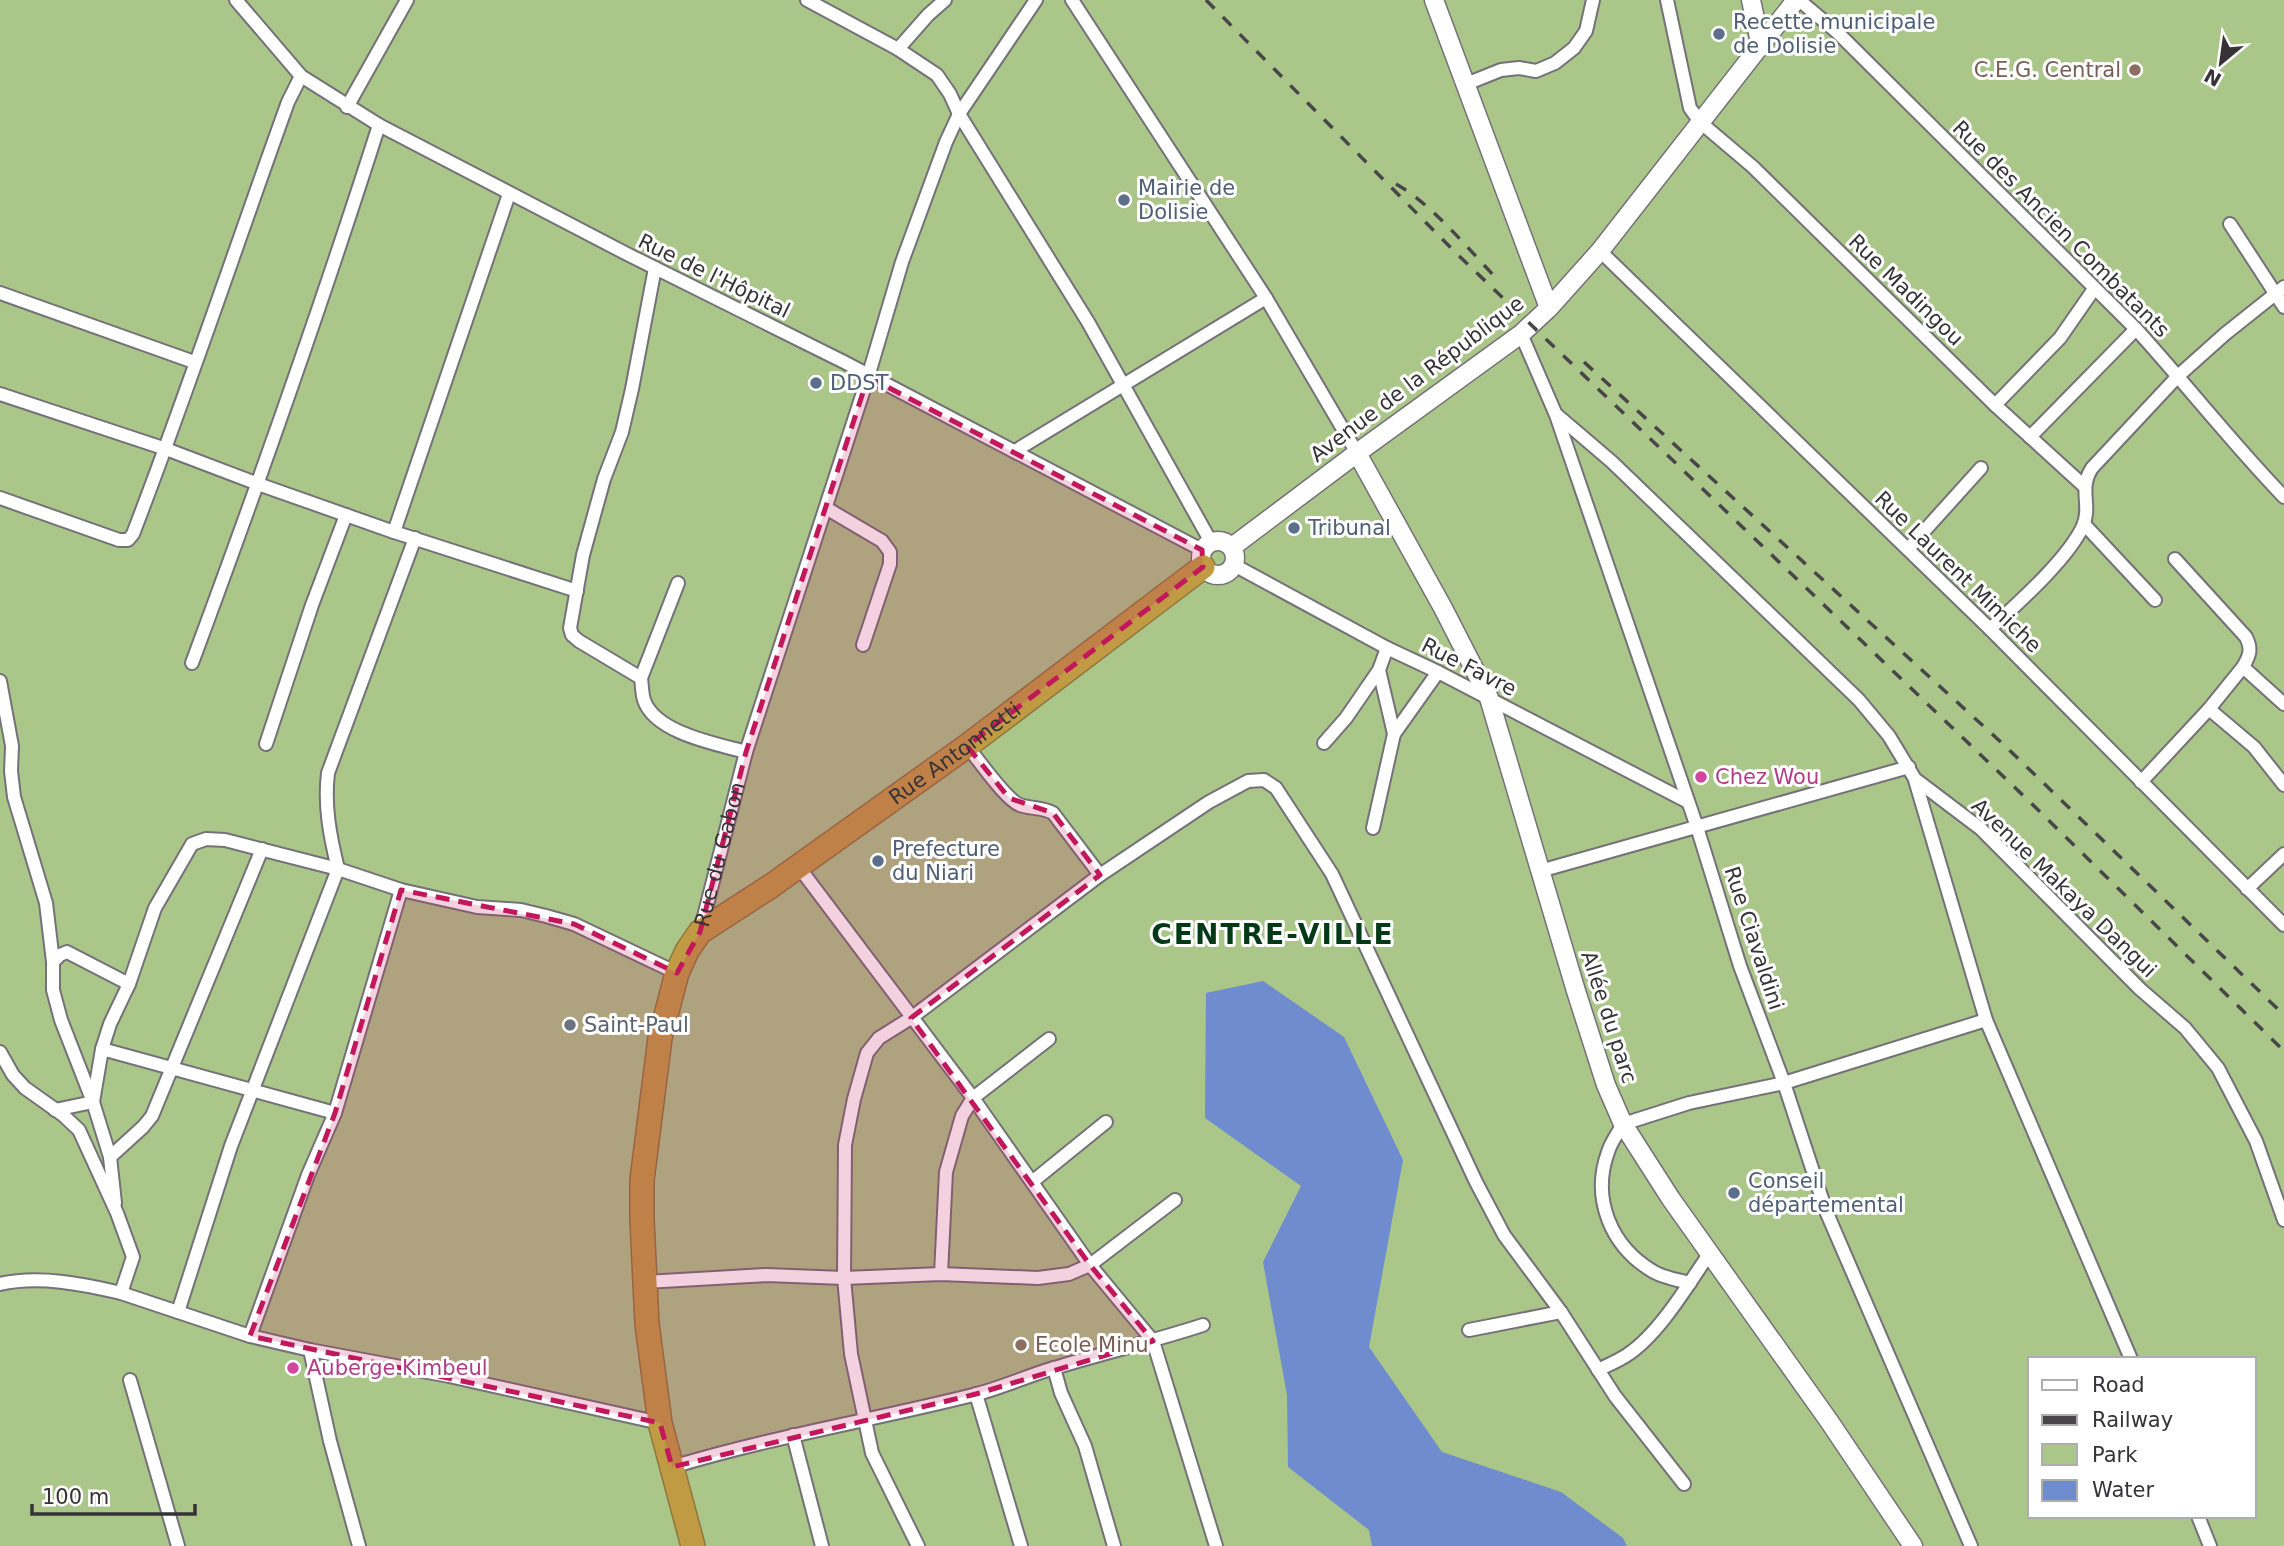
<svg xmlns="http://www.w3.org/2000/svg" width="2284" height="1546" font-family="'DejaVu Sans',sans-serif">
<rect width="100%" height="100%" fill="#eae7ef"/>
<path fill="#abc689" fill-rule="evenodd" d="M 0,0 L 2284,0 L 2284,1546 L 0,1546 ZM 2030,1359 L 2254,1359 L 2254,1516 L 2030,1516 Z"/>
<path fill="#6e8cce" d="M 1263,981 L 1344,1037 L 1403,1160 L 1369,1347 L 1442,1452 L 1561,1492 L 1623,1538 L 1627,1546 L 1372,1546 L 1369,1530 L 1288,1467 L 1287,1395 L 1263,1262 L 1301,1186 L 1205,1118 L 1206,993 Z"/>
<g fill="none" stroke-linecap="round" stroke-linejoin="round">
<defs>
<g id="street">
<path d="M 236,0 L 301,76 L 379,125 L 629,255 L 844,362 L 1202,550"/>
<path d="M 807,0 L 898,49 L 937,75 L 950,94 L 959,114 L 1088,322 L 1211,542"/>
<path d="M 1072,0 L 1266,298 L 1357,453"/>
<path d="M 1667,0 L 1690,108 L 1700,122 L 1753,167 L 1995,405 L 2084,486"/>
<path d="M 1799,0 L 1838,33 L 2136,329 C 2186,384 2232,443 2284,497"/>
<path d="M 898,49 L 928,15 L 945,0"/>
<path d="M 1466,84 L 1501,70 L 1519,68 L 1536,71 L 1555,63 L 1574,48 L 1586,31 L 1593,0"/>
<path d="M 347,107 L 407,0"/>
<path d="M 2230,224 L 2284,307"/>
<path d="M 1600,251 L 1990,629 L 2284,925"/>
<path d="M 655,268 L 632,389 L 622,432 L 604,479 L 583,555 L 570,628 L 572,635 L 579,641 L 641,678 C 642,685 642,694 644,700 C 655,733 717,744 746,752"/>
<path d="M 0,293 L 194,362"/>
<path d="M 1521,334 L 1556,415 L 1697,827 L 1740,966 L 1784,1083 L 1826,1211 L 1971,1546"/>
<path d="M 0,394 L 166,449 L 258,484 L 394,532 L 577,591"/>
<path d="M 1995,405 L 2060,338 L 2094,289"/>
<path d="M 1557,415 L 1612,462 L 1859,700 L 1889,736 L 1915,779 L 1981,829 L 2140,989 L 2185,1028 L 2218,1068 L 2256,1141 L 2284,1220"/>
<path d="M 2030,437 L 2136,329"/>
<path d="M 1015,451 L 1266,298"/>
<path d="M 0,498 L 119,540 L 128,540 L 133,534 C 188,391 236,246 288,102 L 301,76"/>
<path d="M 826,508 L 882,541 L 890,552 L 890,564 L 863,645"/>
<path d="M 2084,524 L 2155,600"/>
<path d="M 394,532 L 509,194"/>
<path d="M 1908,549 L 1981,468"/>
<path d="M 2175,559 L 2246,637 C 2252,649 2250,655 2243,667"/>
<path d="M 1234,565 L 1387,648 L 1438,672 L 1688,802"/>
<path d="M 1990,629 C 2017,604 2068,559 2083,526 C 2092,505 2078,489 2092,468 L 2178,376 L 2225,334 L 2284,287"/>
<path d="M 1387,648 L 1379,670 L 1394,734"/>
<path d="M 192,663 C 258,485 321,307 379,125"/>
<path d="M 641,678 L 678,583"/>
<path d="M 0,681 L 12,746 L 11,771 L 14,797 L 46,903 L 53,962 L 53,990 L 61,1020 L 93,1102 L 110,1157 L 115,1203"/>
<path d="M 2209,709 L 2254,747 L 2284,785"/>
<path d="M 1324,743 L 1346,718 L 1379,670"/>
<path d="M 266,744 L 312,605 L 346,515"/>
<path d="M 967,746 C 978,759 1006,800 1020,805 C 1031,809 1042,807 1053,813 L 1100,875"/>
<path d="M 1915,780 L 1986,1020 L 2131,1359"/>
<path d="M 2141,782 L 2209,709 L 2243,667 L 2284,704"/>
<path d="M 1373,828 L 1394,734 L 1438,672"/>
<path d="M 798,866 L 973,1098 L 1090,1265 L 1153,1341 L 1216,1546"/>
<path d="M 1540,871 L 1909,767"/>
<path d="M 2247,889 L 2284,854"/>
<path id="s1" d="M 700,932 L 746,752 L 868,377 L 902,262 L 946,142 L 959,114 L 1036,0"/>
<path d="M 53,962 L 60,955 L 67,952 L 129,984"/>
<path d="M 102,1049 L 110,1024 L 129,984 L 155,908 L 192,844 L 206,839 L 225,840 L 338,869 L 401,890 L 477,907 L 521,910 L 546,916 L 574,924 L 677,973"/>
<path d="M 0,1052 L 13,1075 L 25,1088 L 63,1115 L 79,1130 L 117,1213 L 133,1257 L 121,1293 L 250,1336 L 310,1350 L 330,1441 L 359,1546"/>
<path d="M 55,1110 L 93,1102 L 102,1049 L 335,1113"/>
<path d="M 110,1157 L 143,1127 L 152,1116 L 262,849"/>
<path d="M 1032,1182 L 1106,1122"/>
<path d="M 941,1274 L 946,1172 L 962,1116 L 973,1098 L 1049,1039"/>
<path d="M 645,1282 L 766,1275 L 844,1278 L 845,1145 L 854,1099 L 867,1053 L 879,1038 L 911,1018 L 1100,875 L 1209,802 L 1248,781 L 1264,780 L 1276,788 L 1332,874 L 1476,1182 L 1504,1235 L 1561,1312 L 1615,1396 L 1684,1484"/>
<path d="M 1690,1283 C 1678,1280 1665,1278 1654,1272 C 1611,1247 1591,1199 1608,1152 C 1611,1142 1618,1133 1623,1124 L 1689,1103 L 1784,1083 L 1986,1020"/>
<path d="M 0,1284 C 38,1275 83,1284 121,1293"/>
<path d="M 178,1312 L 231,1146 L 338,869 C 330,836 324,806 328,773 L 415,538"/>
<path d="M 1469,1330 L 1561,1312"/>
<path d="M 250,1336 L 308,1175 L 335,1113 L 401,890"/>
<path d="M 310,1350 L 449,1376 L 660,1423"/>
<path d="M 1054,1368 L 1061,1393 L 1085,1446 L 1114,1546"/>
<path d="M 1598,1370 C 1608,1365 1618,1361 1627,1355 C 1659,1334 1688,1285 1709,1254"/>
<path d="M 130,1380 L 178,1546"/>
<path d="M 976,1394 L 1021,1546"/>
<path d="M 793,1435 L 822,1546"/>
<path d="M 672,1467 C 771,1437 873,1420 973,1395 C 1001,1388 1027,1376 1054,1368 C 1103,1353 1154,1341 1203,1325"/>
<path d="M 2198,1516 L 2210,1546"/>
<path d="M 918,1546 L 872,1453 L 851,1354 L 844,1278 L 941,1274 L 1038,1278 L 1069,1274 L 1090,1265 L 1175,1200"/>
</g>
<path id="secondary" d="M 1434,0 L 1549,308
M 1751,0 L 1761,47
M 1357,453 L 1443,608 L 1489,698 L 1576,991 L 1606,1085 L 1623,1124 L 1671,1199 L 1829,1421 L 1913,1546
M1201 558a17 17 0 1 1 34 0a17 17 0 1 1-34 0Z
M 1232,547 L 1357,453 L 1521,334 L 1549,308 L 1600,251 L 1796,0"/>
<g id="highway">
<path id="s2" d="M 693,1546 L 660,1423 L 647,1324 L 642,1220 L 642,1180 L 660,1038 L 677,973 L 687,951 L 700,932 L 771,886 L 967,746 L 1203,567"/>
</g>
</defs>
<use href="#street" stroke="#747178" stroke-width="16"/>
<use href="#secondary" stroke="#747178" stroke-width="21"/>
<use href="#highway" stroke="#8f773f" stroke-width="26"/>
<use href="#street" stroke="#fff" stroke-width="12"/>
<use href="#secondary" stroke="#fff" stroke-width="18"/>
<use href="#highway" stroke="#c09b44" stroke-width="23"/>
<path stroke="#484649" stroke-width="3.5" stroke-dasharray="12 12" stroke-linecap="butt" d="M 1206,0 L 1456,253 L 2031,803 L 2284,1051
M 1396,184 C 1432,204 1469,250 1498,280
M 1584,362 L 2003,744 L 2284,1015"/>
</g>
<path fill="#c2185b" fill-opacity="0.2" stroke="#c2185b" stroke-width="5" stroke-dasharray="14 9" stroke-linejoin="round" d="M 868,377 L 1202,550 L 1203,567 L 967,746 L 1009,798 L 1053,813 L 1100,875 L 911,1018 L 1090,1265 L 1153,1341 L 976,1394 L 672,1467 L 660,1423 L 250,1336 L 335,1113 L 401,890 L 574,924 L 677,973 L 700,932 L 746,752 Z"/>
<g fill="#5c6f8a" stroke="#fff" stroke-width="2.5">
<circle cx="1719" cy="34" r="7"/>
<circle cx="1124" cy="200" r="7"/>
<circle cx="816" cy="383" r="7"/>
<circle cx="1294" cy="528" r="7"/>
<circle cx="878" cy="861" r="7"/>
<circle cx="1734" cy="1193" r="7"/>
</g>
<g fill="#8d6e63" stroke="#fff" stroke-width="2.5">
<circle cx="2135" cy="70" r="7"/>
<circle cx="1021" cy="1345" r="7"/>
</g>
<g fill="#d1479c" stroke="#fff" stroke-width="2.5">
<circle cx="1701" cy="777" r="7"/>
<circle cx="293" cy="1368" r="7"/>
</g>
<circle fill="#6b7280" stroke="#fff" stroke-width="2.5" cx="570" cy="1025" r="7"/>
<g text-anchor="middle" stroke-width="6" stroke-linejoin="round" paint-order="stroke">
<g font-size="21" fill="#4e5e75" stroke="#fff" text-anchor="start">
<text x="1733" y="29">Recette municipale<tspan x="1733" dy="24">de Dolisie</tspan></text>
<text x="1138" y="195">Mairie de<tspan x="1138" dy="24">Dolisie</tspan></text>
<text x="830" y="390">DDST</text>
<text x="1308" y="535">Tribunal</text>
<text x="892" y="856">Prefecture<tspan x="892" dy="24">du Niari</tspan></text>
<text x="1748" y="1188">Conseil<tspan x="1748" dy="24">départemental</tspan></text>
</g>
<g font-size="21" fill="#785e54" stroke="#fff" text-anchor="end">
<text x="2121" y="77">C.E.G. Central</text>
<text x="1035" y="1352" text-anchor="start">Ecole Minu</text>
</g>
<g font-size="21" fill="#353336" stroke="#fff">
<text transform="translate(2061 229) rotate(45)" y="7">Rue des Ancien Combatants</text>
<text transform="translate(714 276) rotate(26)" y="7">Rue de l'Hôpital</text>
<text transform="translate(1906 290) rotate(44)" y="7">Rue Madingou</text>
<text transform="translate(1417 379) rotate(-37)" y="7">Avenue de la République</text>
<text transform="translate(1958 572) rotate(44)" y="7">Rue Laurent Mimiche</text>
<text transform="translate(1469 667) rotate(27)" y="7">Rue Favre</text>
<text dy="7" stroke="none"><textPath href="#s2" startOffset="940">Rue Antonnetti</textPath></text>
<text dy="7" stroke="none"><textPath href="#s1" startOffset="80">Rue du Gabon</textPath></text>
<text transform="translate(2064 888) rotate(44)" y="7">Avenue Makaya Dangui</text>
<text transform="translate(1754 938) rotate(72)" y="7">Rue Ciavaldini</text>
<text transform="translate(1609 1017) rotate(72)" y="7">Allée du parc</text>
</g>
<g font-size="21" fill="#b23c85" stroke="#fff" text-anchor="start">
<text x="1715" y="784">Chez Wou</text>
<text x="307" y="1375">Auberge Kimbeul</text>
</g>
<g font-size="21" fill="#5b616d" stroke="#fff" text-anchor="start">
<text x="584" y="1032">Saint-Paul</text>
</g>
<g font-size="28" font-weight="bold" letter-spacing="2" fill="#043917" stroke="#fff">
<text x="1273" y="944">CENTRE-VILLE</text>
</g>
</g>
<rect x="2028" y="1357" width="228" height="161" fill="#ffffff" stroke="#aeadaf" stroke-width="2"/>
<rect x="2042" y="1380" width="35" height="10" fill="#ffffff" stroke="#aeadaf" stroke-width="2"/>
<text x="2092" y="1392" font-size="21" fill="#353336">Road</text>
<rect x="2042" y="1415" width="35" height="10" fill="#484649" stroke="#aeadaf" stroke-width="2"/>
<text x="2092" y="1427" font-size="21" fill="#353336">Railway</text>
<rect x="2042" y="1444" width="35" height="21" fill="#abc689" stroke="#aeadaf" stroke-width="2"/>
<text x="2092" y="1462" font-size="21" fill="#353336">Park</text>
<rect x="2042" y="1480" width="35" height="21" fill="#6e8cce" stroke="#aeadaf" stroke-width="2"/>
<text x="2092" y="1497" font-size="21" fill="#353336">Water</text>
<g transform="translate(2221 63) rotate(209)" stroke="#ffffff" stroke-width="5" paint-order="stroke">
<path d="M0-5L12 26L0 18L-12 26Z" fill="#353336"/>
<text y="-10" font-size="19" font-weight="bold" text-anchor="middle" fill="#353336">N</text>
</g>
<path d="M32 1504v10h163v-10" fill="none" stroke="#353336" stroke-width="3.5"/>
<text x="42" y="1504" font-size="21" fill="#353336" stroke="#ffffff" stroke-width="5" paint-order="stroke">100 m</text>
</svg>
